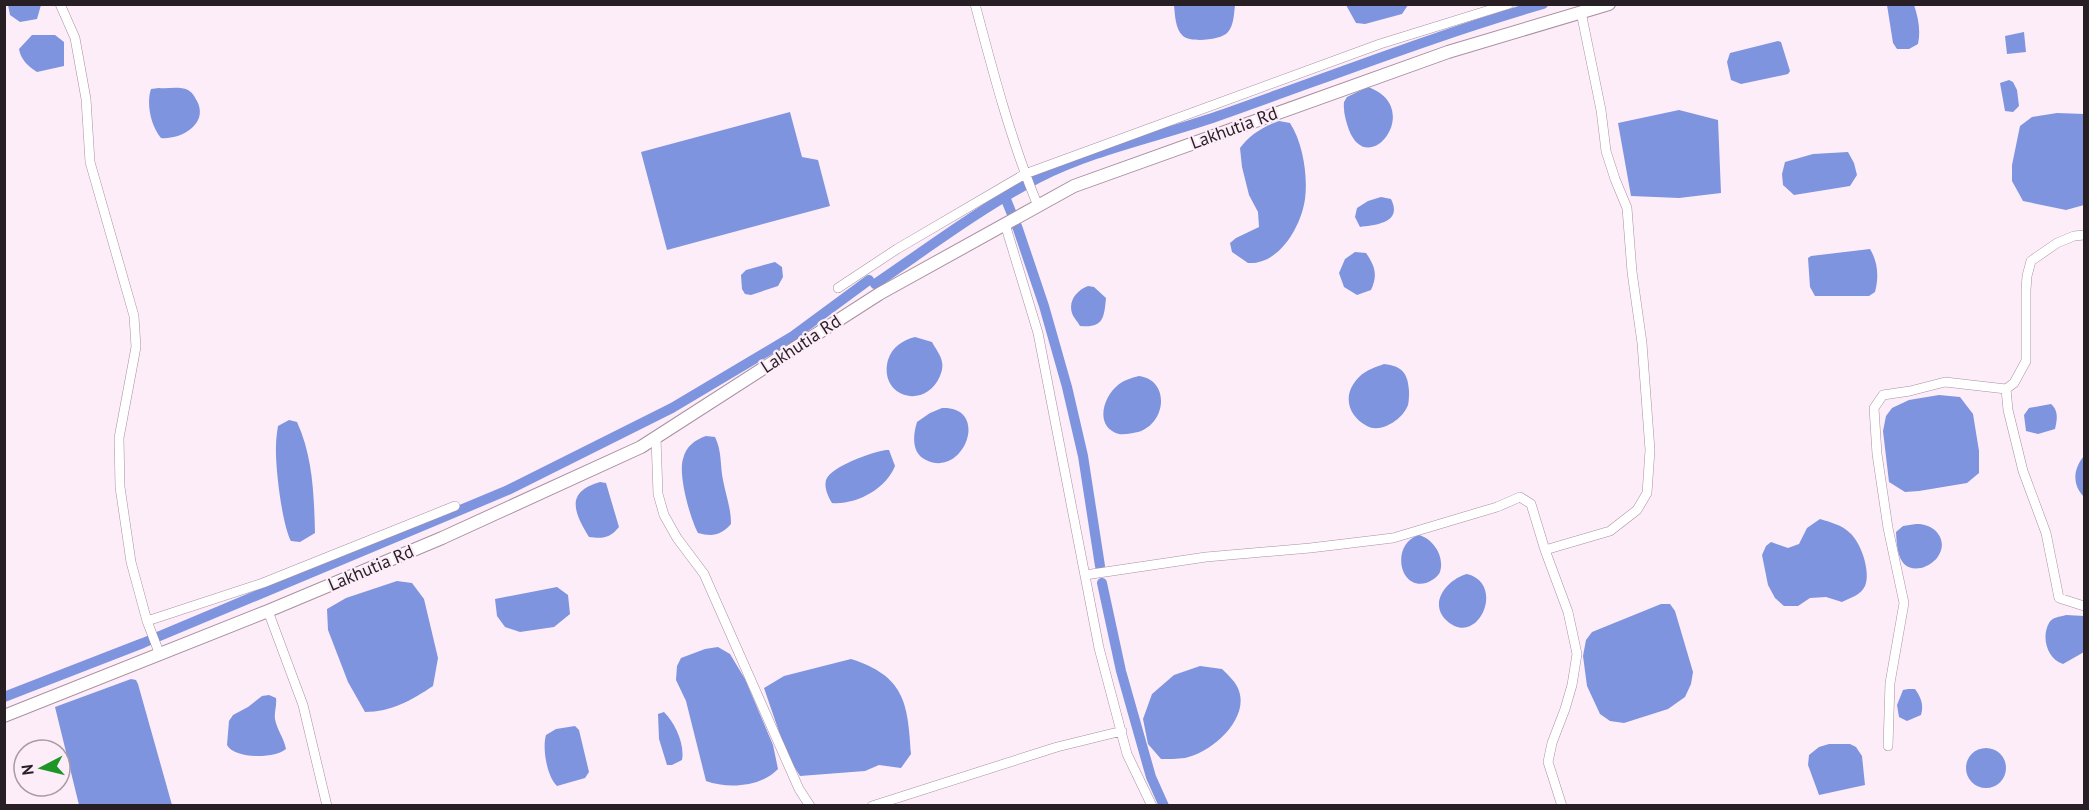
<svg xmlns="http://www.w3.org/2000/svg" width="2089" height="810" font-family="'PT Sans',sans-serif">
<rect width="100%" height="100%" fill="#fdedf8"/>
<path fill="#7e94df" d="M 8,5 L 8,4 L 41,5 L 37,19 L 20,22 L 10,15 Z
M 1174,5 L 1235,5 C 1234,13 1234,25 1228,32 C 1222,40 1191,43 1183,36 C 1175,29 1175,14 1174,5 Z
M 1346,5 L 1346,4 L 1408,5 L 1402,14 L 1365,24 L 1356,23 Z
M 1887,5 L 1914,5 C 1918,17 1921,30 1918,44 L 1909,49 L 1897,49 L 1893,43 Z
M 2024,32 L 2026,52 L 2007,54 L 2005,36 Z
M 32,35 L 55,35 L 64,42 L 64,66 L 37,72 C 28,66 21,60 19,49 Z
M 1778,41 L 1781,42 L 1790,71 L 1788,74 L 1741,84 L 1731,80 L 1727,62 L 1730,53 Z
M 2009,80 L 2013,82 L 2017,90 L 2019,106 L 2013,112 L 2005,111 L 2000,83 Z
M 1368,87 C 1425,107 1369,181 1349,130 C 1346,121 1343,112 1344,102 L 1347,97 Z
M 159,88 C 168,89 179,86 188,90 C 193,93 194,96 197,101 C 209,124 181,140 161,138 C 151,126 146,104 151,89 Z
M 1679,110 L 1718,120 L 1721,193 L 1679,198 L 1631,196 L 1618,123 Z
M 790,112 L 802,157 L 818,160 L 830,206 L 667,250 L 641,152 Z
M 2057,113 L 2084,114 L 2084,205 L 2066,210 L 2023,201 L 2012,181 L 2012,165 L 2020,126 L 2032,117 Z
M 1279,121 L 1290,123 C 1303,143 1308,176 1305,199 C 1301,227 1279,265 1248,263 L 1232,252 L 1230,243 L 1236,238 L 1259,227 L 1258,212 L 1249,195 L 1242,167 L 1240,148 C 1249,135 1264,126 1279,121 Z
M 1848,152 L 1854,163 L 1857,175 L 1850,186 L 1794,195 L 1783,185 L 1782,174 L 1785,162 L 1813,154 Z
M 1381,197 L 1391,199 C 1403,223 1376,225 1360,227 L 1355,217 L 1357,208 L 1368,201 Z
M 1870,249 C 1878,262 1879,277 1875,292 L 1869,296 L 1815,296 L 1810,287 L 1808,258 L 1811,256 Z
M 1355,252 L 1366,253 C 1375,266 1378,275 1371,290 L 1357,295 L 1344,287 L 1339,273 L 1345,259 Z
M 775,262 L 782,267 L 783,277 L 778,286 L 751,295 L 745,294 L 742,289 L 741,275 L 746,270 Z
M 1088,286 L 1094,287 L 1106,298 C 1104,319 1103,328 1080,326 C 1078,322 1073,317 1072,313 C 1068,301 1077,290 1088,286 Z
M 915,337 L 932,342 C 935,348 941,355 942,362 C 943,367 942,371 940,376 C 925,411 878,397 888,360 C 892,347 903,340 915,337 Z
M 1384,364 C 1402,366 1408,373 1409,391 C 1409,395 1409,401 1408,405 C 1403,419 1381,434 1367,426 C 1347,415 1342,394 1359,377 C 1366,370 1376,367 1384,364 Z
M 1139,376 C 1170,380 1167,423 1138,432 C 1132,433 1125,435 1119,434 C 1094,427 1103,397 1118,385 C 1124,380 1131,378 1139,376 Z
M 1939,395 L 1960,397 L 1973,414 L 1979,451 L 1979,473 L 1967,483 L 1919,491 L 1905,492 L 1889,482 L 1883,431 L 1886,416 L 1892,408 L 1909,400 Z
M 2051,404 C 2059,411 2057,420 2055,429 L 2038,434 L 2026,431 L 2024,415 L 2029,408 Z
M 942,408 C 991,406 964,479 926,460 C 911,453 913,435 917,422 L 930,413 Z
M 289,420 L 297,422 C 313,457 314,495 315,533 L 300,542 L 291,541 C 282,525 275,466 276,446 C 276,439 277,432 278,426 Z
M 706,436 L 715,437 C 722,451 720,465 723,480 C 726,496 731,508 731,524 C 721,535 713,537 698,533 C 690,518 678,475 683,459 C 686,446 695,440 706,436 Z
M 886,450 L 889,450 L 895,466 C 886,489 856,505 832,503 C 828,496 824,488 826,480 C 831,466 873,452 886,450 Z
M 2084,456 L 2084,497 C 2072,485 2073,469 2084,456 Z
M 600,482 L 606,483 L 619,527 C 610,538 603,539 589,537 C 573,511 566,492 600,482 Z
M 1820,519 C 1830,522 1842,525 1850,533 C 1861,543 1871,571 1865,586 C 1861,595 1850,598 1842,602 L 1826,597 L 1810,598 L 1798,606 L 1784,606 L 1775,598 L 1768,585 L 1762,555 L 1766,546 L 1771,542 L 1788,548 L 1799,544 L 1807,528 Z
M 1916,524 C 1935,523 1950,541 1937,558 C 1934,562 1926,567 1921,568 C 1898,572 1897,549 1896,532 L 1903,526 Z
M 1419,535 C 1433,539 1445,556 1440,572 C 1438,577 1431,581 1426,583 C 1398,590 1391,543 1419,535 Z
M 1467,574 C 1507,584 1477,650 1446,620 C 1428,602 1448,579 1467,574 Z
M 397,581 L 412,583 L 424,599 L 438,658 L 433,686 C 412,700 391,712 365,712 L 348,682 L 328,630 L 327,609 L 346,598 Z
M 557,587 L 568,595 L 570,614 L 554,627 L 520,632 L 505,627 L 497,616 L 495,599 Z
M 1661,604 L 1670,604 L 1675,611 L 1693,672 L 1691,684 L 1685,697 L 1668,709 L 1624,723 L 1610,721 L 1600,714 L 1587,686 L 1583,656 L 1586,640 L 1592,632 Z
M 2066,615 L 2084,616 L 2084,652 L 2063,664 C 2047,659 2041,637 2049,623 C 2052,617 2060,617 2066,615 Z
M 718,647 L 730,654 L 745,679 L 773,745 L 778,769 C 761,787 728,789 706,781 L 686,701 L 676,680 L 677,666 L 681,658 L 705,649 Z
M 851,659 C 904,676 908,702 911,754 L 901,768 L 879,765 L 865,771 L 800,776 L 787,755 L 764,688 L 784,676 Z
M 1200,666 L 1222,669 C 1228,675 1237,683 1239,691 C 1249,720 1211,753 1185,758 C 1177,759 1169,759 1161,759 L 1148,744 L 1143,719 L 1152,694 L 1174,675 Z
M 131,679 L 136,680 L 138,684 L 172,805 L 79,805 L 55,707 Z
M 1908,689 L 1915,689 C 1921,697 1924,705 1921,715 L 1907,721 L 1899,717 L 1897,705 L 1903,690 Z
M 269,695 L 276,698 C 277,705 274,713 275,719 C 277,730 284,738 286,749 C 275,759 234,759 227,745 L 229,721 L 233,715 L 248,707 L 262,696 Z
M 664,712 C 675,723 685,744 682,760 L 672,765 L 667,765 L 659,739 L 658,714 Z
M 575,726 L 579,730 L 589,772 L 585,778 L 557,786 C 547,777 542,748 546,735 L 556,729 Z
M 1829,744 L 1850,744 L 1856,747 L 1862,756 L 1865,785 L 1819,795 L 1808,765 L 1809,755 L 1819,747 Z
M1966 768a20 20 0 1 1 40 0a20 20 0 1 1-40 0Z"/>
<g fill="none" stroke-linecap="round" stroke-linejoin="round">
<path stroke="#7e94df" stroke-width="10" d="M 1005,197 L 1018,229 L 1044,306 L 1067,387 L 1083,456 L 1100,566
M 875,284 C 928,248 981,208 1038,178 C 1095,149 1158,137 1218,116 C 1326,78 1433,36 1543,4
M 1102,583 L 1121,671 L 1151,777 L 1164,806
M 4,697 L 143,643 L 508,490 L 672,408 L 793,336 L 869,280"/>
<defs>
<path id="minor" d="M 60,4 L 75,38 L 86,99 L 90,162 L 134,316 L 136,347 L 119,438 L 120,487 L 131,562 L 147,621 L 160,655
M 975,4 C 993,72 1011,141 1038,206
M 1005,224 L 1038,333 L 1099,648 L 1127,754 L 1152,806
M 2084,235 L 2074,236 L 2057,243 L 2031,261 L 2027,276 L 2026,290 L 2026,361 L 2014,383 L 2006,389 L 2008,410 L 2023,471 L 2046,533 L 2059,598 L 2084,606
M 838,288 L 897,249 L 1025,174 L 1380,44 L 1509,4
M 656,438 L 658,494 L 664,515 L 677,538 L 704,574 L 799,789 L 810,806
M 1545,550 L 1610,531 L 1637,510 L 1647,493 L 1650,450 L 1642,343 L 1632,272 L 1627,208 L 1615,179 L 1606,151 L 1601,110 L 1581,12
M 1085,575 L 1206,557 L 1310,548 L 1393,538 L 1497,507 L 1520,497 L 1531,504 L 1545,550 L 1568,612 L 1577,654 L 1572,685 L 1565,709 L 1552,743 L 1548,762 L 1562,806
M 268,611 L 303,705 L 327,806
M 147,621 L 263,583 L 455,506
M 1888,746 L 1890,683 L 1904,603 L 1888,528 L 1877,454 L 1874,408 L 1883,395 L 1910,391 L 1945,382 L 2006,389
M 872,806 L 1057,747 L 1122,731"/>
<path id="tertiary" d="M 4,716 L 268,611 L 442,538 L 641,447 L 879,294 L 1074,186 L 1448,52 L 1609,4"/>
</defs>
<use href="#minor" stroke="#a990a2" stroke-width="10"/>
<use href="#tertiary" stroke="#a990a2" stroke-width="14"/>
<use href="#minor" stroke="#fff" stroke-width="9"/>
<use href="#tertiary" stroke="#fff" stroke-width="12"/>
</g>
<g text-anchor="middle" stroke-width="4.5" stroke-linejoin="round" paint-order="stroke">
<g font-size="18" fill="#281f25" stroke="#fdedf8">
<text transform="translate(1234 128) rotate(-20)" y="6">Lakhutia Rd</text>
<text transform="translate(801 344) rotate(-33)" y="6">Lakhutia Rd</text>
<text transform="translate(371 568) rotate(-23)" y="6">Lakhutia Rd</text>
</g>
</g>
<rect width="2089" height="810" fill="none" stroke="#281f25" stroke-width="12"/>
<g transform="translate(42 768) rotate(263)"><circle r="28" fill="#fdedf8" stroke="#a89ba4" stroke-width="1.5"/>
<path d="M0-4.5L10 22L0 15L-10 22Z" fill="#1e9627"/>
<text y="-9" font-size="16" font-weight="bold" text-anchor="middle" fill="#281f25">N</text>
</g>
</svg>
